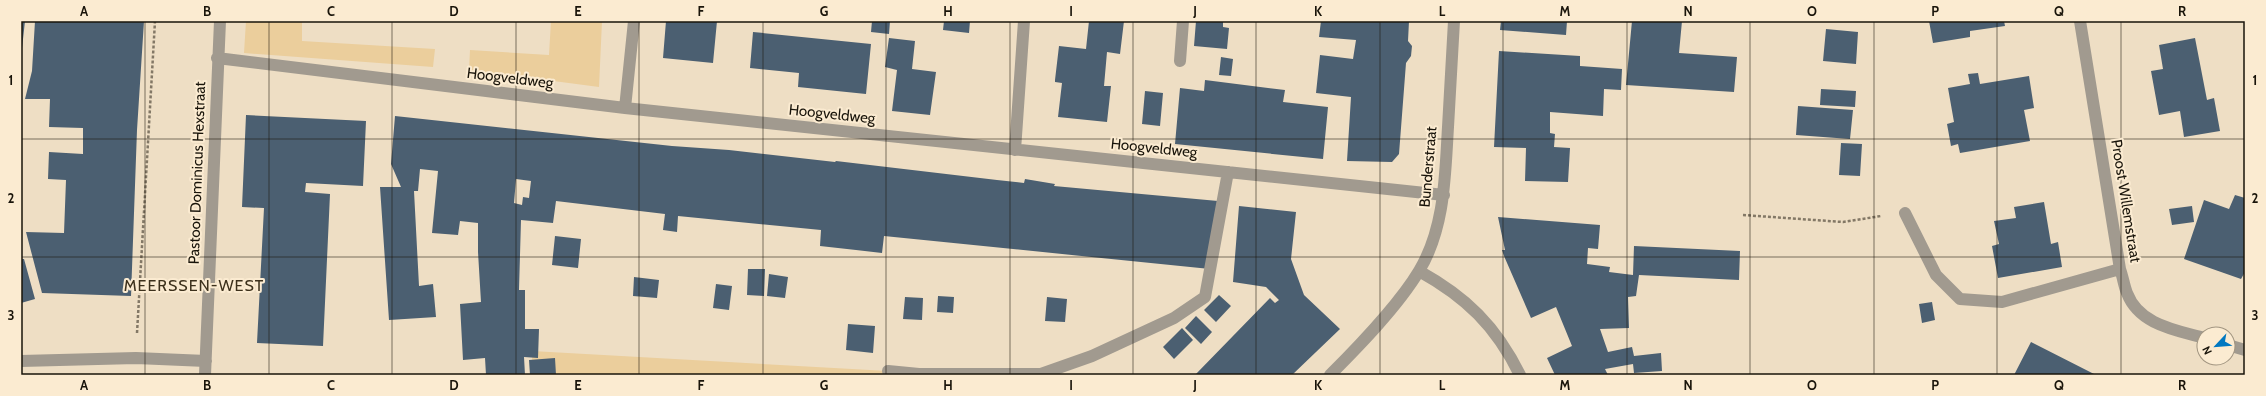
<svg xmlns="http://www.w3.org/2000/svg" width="2266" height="396" font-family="Cabin,sans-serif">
<rect width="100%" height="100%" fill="#eedec4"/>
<path fill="#ebce9c" d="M 246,21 L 302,21 L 302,41 L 435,49 L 433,67 L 244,53 Z
M 551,21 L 602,21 L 599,87 L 469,70 L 470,50 L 549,55 Z
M 532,351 L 888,371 L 888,375 L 532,375 Z"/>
<path fill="#4b5f71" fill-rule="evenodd" d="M 21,21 L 25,21 L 22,48 L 21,47 Z
M 35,21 L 144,21 L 137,130 L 131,296 L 42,293 L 26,232 L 64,233 L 66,180 L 48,179 L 49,152 L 83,154 L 83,128 L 49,127 L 50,99 L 25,99 L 32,71 Z
M 666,21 L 717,21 L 713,63 L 663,58 Z
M 872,21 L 890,21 L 889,34 L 871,32 Z
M 944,21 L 970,21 L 969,33 L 943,30 Z
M 1089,21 L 1124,21 L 1120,54 L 1107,52 L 1104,86 L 1111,86 L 1107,122 L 1058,117 L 1062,83 L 1055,82 L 1055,80 L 1059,46 L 1086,49 Z
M 1196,21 L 1223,21 L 1223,27 L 1229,28 L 1227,49 L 1194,46 Z
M 1321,21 L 1409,21 L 1408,41 L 1412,46 L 1411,56 L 1406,63 L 1399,154 L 1392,162 L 1347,161 L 1351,97 L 1316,93 L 1320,55 L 1353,59 L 1356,40 L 1319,37 Z
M 1501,21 L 1567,21 L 1566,35 L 1500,30 Z
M 1632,21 L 1682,21 L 1679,53 L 1737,57 L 1734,92 L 1626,85 Z
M 1929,21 L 2004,21 L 2005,26 L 1970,31 L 1970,37 L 1933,43 Z
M 1826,29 L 1858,32 L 1856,64 L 1823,61 Z
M 753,32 L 871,44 L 866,94 L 798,87 L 799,73 L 750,68 Z
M 889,38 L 915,41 L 912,69 L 936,72 L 930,115 L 892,111 L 897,70 L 885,67 Z
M 2195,38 L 2207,100 L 2214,98 L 2220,131 L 2184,137 L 2180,111 L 2159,115 L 2151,71 L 2163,69 L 2159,45 Z
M 1499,51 L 1580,56 L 1580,66 L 1622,69 L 1621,90 L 1604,89 L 1603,116 L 1550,112 L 1550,133 L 1555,134 L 1554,147 L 1570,148 L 1568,182 L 1525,181 L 1526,148 L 1494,147 Z
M 1221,57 L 1233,59 L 1231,76 L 1219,75 Z
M 1978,73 L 1980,84 L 2029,76 L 2034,108 L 2024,110 L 2030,141 L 1960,153 L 1958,144 L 1951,146 L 1947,124 L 1954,122 L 1948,88 L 1970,84 L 1968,74 Z
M 1205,80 L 1285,90 L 1283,102 L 1328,107 L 1323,159 L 1175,144 L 1180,88 L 1204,91 Z
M 1821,89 L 1856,91 L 1855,107 L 1820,105 Z
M 1145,91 L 1163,93 L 1160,126 L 1142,124 Z
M 1798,106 L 1853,110 L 1850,139 L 1796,135 Z
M 246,115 L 366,121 L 363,186 L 306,183 L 305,192 L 330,194 L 323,346 L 257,343 L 264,208 L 242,207 Z
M 395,116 L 672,146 L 729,150 L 835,162 L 836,161 L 997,180 L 1024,183 L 1025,179 L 1055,184 L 1054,186 L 1218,201 L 1210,269 L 884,236 L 882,253 L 856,250 L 820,246 L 821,230 L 678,216 L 677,232 L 663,230 L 665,214 L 556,201 L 553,223 L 521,220 L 519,290 L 525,290 L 525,329 L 539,329 L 538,358 L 524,357 L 525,375 L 486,375 L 485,358 L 463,360 L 460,304 L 481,302 L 478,252 L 478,223 L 460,221 L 458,235 L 432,233 L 438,171 L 420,169 L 418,191 L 414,191 L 419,286 L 433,284 L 436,317 L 389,320 L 380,187 L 401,187 L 391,164 ZM 516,179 L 531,181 L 529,198 L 523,197 L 522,205 L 514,203 Z
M 1841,143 L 1862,144 L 1860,176 L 1839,175 Z
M 2235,195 L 2245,198 L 2245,272 L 2241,279 L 2184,259 L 2204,200 L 2229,209 Z
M 2044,202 L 2051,244 L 2058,242 L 2062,267 L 1998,278 L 1992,246 L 1999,244 L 1994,221 L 2016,218 L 2014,207 Z
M 1239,206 L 1296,212 L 1291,259 L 1304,295 L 1340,329 L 1292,375 L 1195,375 L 1270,298 L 1275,303 L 1279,300 L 1266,287 L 1233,282 Z
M 2192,206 L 2194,222 L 2172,225 L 2169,209 Z
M 1498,217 L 1600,225 L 1598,249 L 1588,248 L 1587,264 L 1610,267 L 1609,272 L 1633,275 L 1634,246 L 1740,251 L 1739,280 L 1639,275 L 1636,296 L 1628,297 L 1629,328 L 1600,329 L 1608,352 L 1632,347 L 1634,356 L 1661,353 L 1662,371 L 1634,373 L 1633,364 L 1605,369 L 1608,375 L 1555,375 L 1547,358 L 1572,346 L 1556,307 L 1531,318 L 1504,256 L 1502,250 L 1505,250 Z
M 555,236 L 581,239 L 578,268 L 552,265 Z
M 21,259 L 24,259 L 35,299 L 21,303 Z
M 748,269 L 765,269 L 764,296 L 747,295 Z
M 769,274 L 788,277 L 785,298 L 767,296 Z
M 634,277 L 659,280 L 657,298 L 633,296 Z
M 716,284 L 732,286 L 729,310 L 713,308 Z
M 1219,295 L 1231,306 L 1216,322 L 1204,310 Z
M 938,296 L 954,297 L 953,313 L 937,312 Z
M 905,297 L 923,298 L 922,320 L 903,319 Z
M 1047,297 L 1067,299 L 1065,322 L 1045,321 Z
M 1932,302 L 1935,320 L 1922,323 L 1919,304 Z
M 1196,316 L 1212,332 L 1201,344 L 1185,328 Z
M 848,324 L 875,326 L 873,353 L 846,350 Z
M 1182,328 L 1193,340 L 1174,359 L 1163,347 Z
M 2031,342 L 2096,375 L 2014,375 Z
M 555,358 L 556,375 L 530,375 L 529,360 Z"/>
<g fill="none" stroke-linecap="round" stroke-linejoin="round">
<path stroke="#837866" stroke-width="2.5" stroke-dasharray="3 2" stroke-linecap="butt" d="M 1743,215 L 1843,222 L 1881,216
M 137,333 L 155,21"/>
<path stroke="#a19a8f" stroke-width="12" d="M 2080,21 L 2120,269 C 2123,277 2124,286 2127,293 C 2139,325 2176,330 2204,338
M 217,58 L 625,108 L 1444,195
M 1180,61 L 1183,21
M 625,108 L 634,21
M 1015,150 L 1024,21
M 1905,213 L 1936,275 L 1960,299 L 2002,302 L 2120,269
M 1419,271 C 1466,297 1496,326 1520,375
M 2228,345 L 2245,350
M 21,361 L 136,358 L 206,361
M 888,371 L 919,374 L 1041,374 L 1092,356 L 1174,318 L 1205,297 L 1228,172
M 205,375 L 220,21
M 1330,375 C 1359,346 1398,306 1419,271 C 1445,228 1445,176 1448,127 C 1450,92 1452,56 1454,21"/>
</g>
<path fill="none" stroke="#19140a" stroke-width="1" stroke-opacity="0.55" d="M 145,21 L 145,375M 269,21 L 269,375M 392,21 L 392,375M 516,21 L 516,375M 639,21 L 639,375M 763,21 L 763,375M 886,21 L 886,375M 1010,21 L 1010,375M 1133,21 L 1133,375M 1256,21 L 1256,375M 1380,21 L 1380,375M 1503,21 L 1503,375M 1627,21 L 1627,375M 1750,21 L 1750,375M 1874,21 L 1874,375M 1997,21 L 1997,375M 2121,21 L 2121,375M 21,139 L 2245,139M 21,257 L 2245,257"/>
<g text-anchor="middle" stroke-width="4" stroke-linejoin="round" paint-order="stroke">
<g font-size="15" fill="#19140a" stroke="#fbebd1">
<text transform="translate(510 78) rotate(7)" y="5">Hoogveldweg</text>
<text transform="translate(832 114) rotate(6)" y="5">Hoogveldweg</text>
<text transform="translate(1154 148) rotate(6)" y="5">Hoogveldweg</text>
<text transform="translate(1428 167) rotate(-85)" y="5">Bunderstraat</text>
<text transform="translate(197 173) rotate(-88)" y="5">Pastoor Dominicus Hexstraat</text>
<text transform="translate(2126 201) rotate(81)" y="5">Proost Willemstraat</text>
</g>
<g font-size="16" letter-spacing="1" fill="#3d311c" stroke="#fbebd1">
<text x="194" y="291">MEERSSEN-WEST</text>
</g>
</g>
<rect width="2266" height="396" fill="none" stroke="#fbebd1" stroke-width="44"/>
<g transform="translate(2216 346) rotate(244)"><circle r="19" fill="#fbebd1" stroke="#a19581"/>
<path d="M0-3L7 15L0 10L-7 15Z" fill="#0178c1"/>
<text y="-6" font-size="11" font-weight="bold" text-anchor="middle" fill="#19140a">N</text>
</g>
<rect x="22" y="22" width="2222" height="352" fill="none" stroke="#19140a" stroke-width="1.5"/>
<g font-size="13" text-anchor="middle" font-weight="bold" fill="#19140a">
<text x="84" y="16">A</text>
<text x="207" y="16">B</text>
<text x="331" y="16">C</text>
<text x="454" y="16">D</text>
<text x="578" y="16">E</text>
<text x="701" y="16">F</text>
<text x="824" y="16">G</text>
<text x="948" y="16">H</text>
<text x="1071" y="16">I</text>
<text x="1195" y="16">J</text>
<text x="1318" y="16">K</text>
<text x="1442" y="16">L</text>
<text x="1565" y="16">M</text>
<text x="1688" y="16">N</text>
<text x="1812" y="16">O</text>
<text x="1935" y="16">P</text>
<text x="2059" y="16">Q</text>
<text x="2182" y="16">R</text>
<text x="11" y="85">1</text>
<text x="2255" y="85">1</text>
<text x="11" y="203">2</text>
<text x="2255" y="203">2</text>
<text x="11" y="320">3</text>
<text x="2255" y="320">3</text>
<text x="84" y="390">A</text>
<text x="207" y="390">B</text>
<text x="331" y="390">C</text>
<text x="454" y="390">D</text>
<text x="578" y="390">E</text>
<text x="701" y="390">F</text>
<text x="824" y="390">G</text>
<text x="948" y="390">H</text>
<text x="1071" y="390">I</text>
<text x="1195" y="390">J</text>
<text x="1318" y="390">K</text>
<text x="1442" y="390">L</text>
<text x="1565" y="390">M</text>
<text x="1688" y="390">N</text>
<text x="1812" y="390">O</text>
<text x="1935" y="390">P</text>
<text x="2059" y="390">Q</text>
<text x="2182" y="390">R</text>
</g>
</svg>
